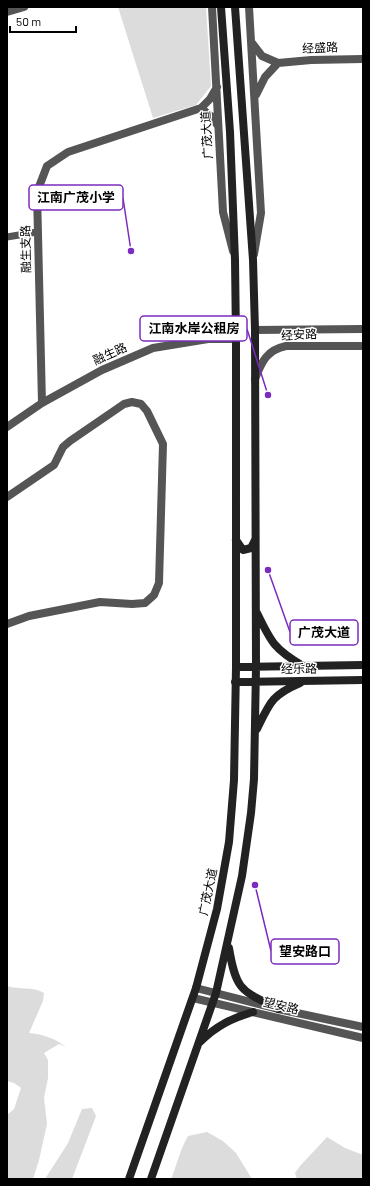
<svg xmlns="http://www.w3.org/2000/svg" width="370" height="1186" font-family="Barlow,'Noto Sans SC',sans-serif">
<rect width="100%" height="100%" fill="#fff"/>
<path fill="#dcdcdc" d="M 118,7 L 206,7 L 211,86 L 196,105 L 153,118 Z
M 7,986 C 20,990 32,986 44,993 L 43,1001 L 29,1033 C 43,1034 56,1039 66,1047 L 59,1044 L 44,1053 L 48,1060 L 48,1078 L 44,1098 L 47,1124 L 39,1160 L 33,1179 L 7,1179 L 7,1115 L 14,1109 L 21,1088 L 14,1083 L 7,1081 Z
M 92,1108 L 96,1116 L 72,1179 L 45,1179 L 68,1143 L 82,1109 Z
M 207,1132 L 223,1141 L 236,1153 L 252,1179 L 171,1179 C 177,1164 180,1150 188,1136 Z
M 327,1137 L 345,1148 L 363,1155 L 363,1179 L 297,1179 L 295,1173 L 300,1166 Z"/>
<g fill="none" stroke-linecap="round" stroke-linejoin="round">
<path stroke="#555" stroke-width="7" d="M 7,237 L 37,232"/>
<path stroke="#555" stroke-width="8" d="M 7,497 L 54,465 L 63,447 L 70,441 L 124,404 L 132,402 L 141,404 L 147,411 L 163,444 L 159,583 L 154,595 L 145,603 L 132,604 L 100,602 L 29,616 L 7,624"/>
<path stroke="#555" stroke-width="8" d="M 212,7 L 223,212 L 233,251
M 249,7 L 261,213 L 254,254
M 7,12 L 24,7
M 252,43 L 262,56 L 278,63
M 278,63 L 311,60 L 363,59
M 256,95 L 265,77 L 278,63
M 201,108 L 211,116 L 218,126
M 255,330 L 363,329
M 255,379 C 262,361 267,350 286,346 L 363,346
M 42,403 L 37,192 L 47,166 L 68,152 L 201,108 L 210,99 L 217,87
M 7,427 L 42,403 L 102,370 L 153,348 L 208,339 L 236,339
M 196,988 L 278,1009 L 363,1027
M 193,998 L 363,1038"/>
<path stroke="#222" stroke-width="8" d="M 236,540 L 243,550 L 251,548 L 255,540
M 257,613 C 271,642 274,649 303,666
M 236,667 L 363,665
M 235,682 L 363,680
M 257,729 C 270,702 272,695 300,683
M 229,948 C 236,991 241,990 278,1009
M 200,1042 C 216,1026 232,1018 253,1012
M 129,1179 L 196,988 L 217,909 L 229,842 L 234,780 L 236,667 L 236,339 L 235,260 L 230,132 L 221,7
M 151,1179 L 216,993 L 242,876 L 251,813 L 254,779 L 256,667 L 255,330 L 253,260 L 235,7"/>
</g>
<g text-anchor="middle" stroke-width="3" stroke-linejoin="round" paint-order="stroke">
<g font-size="12" fill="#000" stroke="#fff">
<text transform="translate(320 48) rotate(-2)" y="4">经盛路</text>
<text transform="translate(207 135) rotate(-93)" y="4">广茂大道</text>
<text transform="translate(26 249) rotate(-91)" y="4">融生支路</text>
<text transform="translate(299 335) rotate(-3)" y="4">经安路</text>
<text transform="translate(110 354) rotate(-24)" y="4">融生路</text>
<text transform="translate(299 669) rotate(-1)" y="4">经乐路</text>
<text transform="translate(208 892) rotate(-78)" y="4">广茂大道</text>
<text transform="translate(281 1006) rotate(13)" y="4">望安路</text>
</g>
</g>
<path fill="none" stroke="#7b2cbf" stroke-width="1.5" d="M131 251L123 198M268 395L247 329M268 570L290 632M255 885L271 951"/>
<g fill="#7b2cbf" stroke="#fff" stroke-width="1.5">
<circle cx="131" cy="251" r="4"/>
<circle cx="268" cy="395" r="4"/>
<circle cx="268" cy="570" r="4"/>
<circle cx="255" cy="885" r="4"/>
</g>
<g fill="#fff" stroke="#7b2cbf" stroke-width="1.5">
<rect x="29" y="185" width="94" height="25" rx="4"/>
<rect x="140" y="316" width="107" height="25" rx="4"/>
<rect x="290" y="620" width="68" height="25" rx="4"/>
<rect x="271" y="939" width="68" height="25" rx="4"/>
</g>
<g font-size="13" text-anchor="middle" font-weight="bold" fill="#000">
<text x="76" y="202">江南广茂小学</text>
<text x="194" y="333">江南水岸公租房</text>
<text x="324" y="637">广茂大道</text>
<text x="305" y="956">望安路口</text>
</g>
<rect width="370" height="1186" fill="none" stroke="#000000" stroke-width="16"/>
<path d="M10 26v6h66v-6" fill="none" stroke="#000000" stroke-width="2"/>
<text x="16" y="26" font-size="12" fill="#000000" stroke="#ffffff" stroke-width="3" paint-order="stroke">50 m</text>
</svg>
